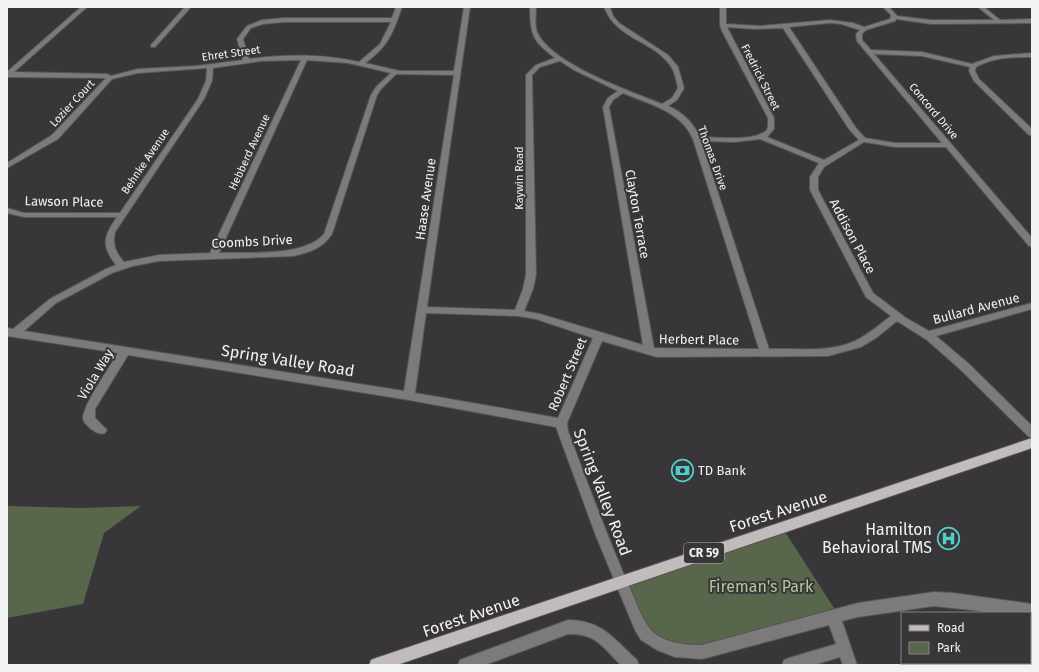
<svg xmlns="http://www.w3.org/2000/svg" width="1039" height="672" font-family="'Fira Sans',sans-serif">
<rect width="100%" height="100%" fill="#39363a"/>
<path fill="#58664b" d="M 7,506 L 81,508 L 141,506 L 104,533 L 83,604 L 7,618 Z
M 782,527 L 839,616 L 702,652 L 649,638 L 620,581 Z"/>
<g fill="none" stroke-linecap="round" stroke-linejoin="round">
<defs>
<path id="minor" d="M 81,7 L 87,7 L 14,72 L 107,74 L 111,76 L 138,69 L 196,66 L 243,60 L 237,39 L 247,26 L 262,20 L 284,18 L 392,18 L 396,7 L 402,7 C 393,33 388,47 365,63 L 400,71 L 454,71 L 464,7 L 470,7 L 427,307 L 515,310 L 523,289 L 526,275 L 526,75 L 536,65 L 555,58 C 533,41 530,36 530,7 L 536,7 C 536,15 534,27 538,34 C 554,65 630,91 662,104 L 672,98 L 678,88 C 676,80 675,71 670,65 C 651,39 617,40 604,7 L 610,7 L 613,16 L 619,23 L 668,55 L 678,67 L 684,88 L 677,100 L 668,106 C 682,112 693,122 700,137 C 718,137 753,142 767,130 L 768,126 L 768,118 L 722,31 L 720,25 L 720,7 L 726,7 L 726,24 L 760,26 L 830,20 L 853,23 L 864,27 L 890,19 L 891,15 L 883,7 L 889,7 L 897,16 L 931,20 L 994,20 L 978,7 L 984,7 L 1000,20 L 1032,19 L 1032,23 L 931,24 L 896,19 L 895,21 L 866,30 L 862,34 L 862,40 L 871,50 L 922,52 L 972,64 L 994,56 L 1032,53 L 1032,57 C 1012,57 994,57 976,67 L 975,71 L 979,79 L 1032,129 L 1032,135 L 1029,135 L 974,81 L 969,71 L 970,67 L 922,56 L 874,54 L 1032,238 L 1032,247 L 1029,246 L 946,147 L 895,147 L 864,142 L 824,167 L 818,177 L 818,190 L 873,293 L 906,318 L 929,331 L 1032,303 L 1032,309 L 936,336 L 969,364 L 1032,426 L 1032,438 L 1028,436 L 961,370 L 927,340 L 897,321 L 876,338 L 861,347 L 828,356 L 657,357 L 602,341 L 567,423 L 568,431 C 587,482 606,533 628,584 C 635,598 640,617 651,630 C 664,643 684,645 702,645 L 858,603 L 934,592 L 953,593 L 1032,604 L 1032,618 L 1030,618 L 1030,613 L 998,613 L 934,606 L 858,617 L 842,621 L 857,665 L 843,665 L 840,657 L 814,665 L 782,665 L 784,660 L 789,658 L 836,644 L 829,625 L 702,659 L 675,657 L 657,650 L 641,640 L 635,630 L 596,536 L 556,427 L 409,400 L 128,355 L 95,409 L 95,418 L 107,430 L 105,433 C 99,435 96,432 91,429 C 88,426 84,423 83,419 C 82,406 110,367 118,353 L 7,336 L 7,328 L 13,329 L 50,299 L 106,269 L 116,265 C 101,245 103,237 117,217 L 24,217 L 7,213 L 7,208 L 24,213 L 120,213 L 198,99 L 206,81 L 207,68 L 138,73 L 112,79 L 58,139 L 7,168 L 7,163 L 52,135 L 106,78 L 7,77 L 7,72 ZM 284,22 L 391,22 L 380,44 L 359,62 C 324,54 285,54 249,59 L 243,39 L 251,28 L 263,24 ZM 830,23 L 841,24 L 860,30 L 856,34 L 857,41 L 942,143 L 895,143 L 865,138 L 856,128 L 789,27 ZM 727,27 L 754,29 L 783,28 L 849,129 L 859,140 L 824,160 L 767,137 L 774,129 L 774,118 ZM 301,60 L 210,253 L 159,255 L 124,262 C 116,253 112,245 115,232 L 204,99 L 212,81 L 213,68 L 261,61 ZM 307,60 L 348,63 L 391,73 L 376,87 L 371,95 L 324,234 C 305,257 248,252 219,253 ZM 560,61 L 574,70 L 618,91 L 608,98 L 603,107 L 643,345 L 540,314 L 524,311 L 533,289 L 536,275 L 532,75 L 540,67 ZM 396,74 L 454,75 L 404,391 L 24,331 L 56,303 L 112,273 L 133,266 L 159,261 L 294,256 C 310,252 323,248 332,234 L 377,95 L 381,89 ZM 623,93 C 649,104 681,111 693,139 L 759,349 L 654,348 L 609,107 L 613,100 ZM 760,139 L 819,163 L 810,177 L 810,190 L 866,297 L 891,316 C 879,325 868,335 855,341 C 829,353 796,348 769,349 L 701,141 L 734,142 ZM 426,313 L 518,316 L 536,319 L 593,338 L 558,418 L 415,393 Z
M 185,7 L 191,7 L 155,47 L 151,47 L 151,45 Z
M 568,620 C 602,620 614,639 637,660 L 639,665 L 621,665 C 602,647 598,634 568,634 L 485,665 L 458,665 L 460,660 L 465,658 Z"/>
<path id="major" d="M 1032,438 L 1032,448 L 397,665 L 369,665 L 371,660 L 376,658 Z"/>
</defs>
<use href="#minor" stroke="#575458" stroke-width="2"/>
<use href="#major" stroke="#575458" stroke-width="2"/>
<use href="#minor" fill="#7d7a7a" fill-rule="evenodd"/>
<use href="#major" fill="#c1bcbb" fill-rule="evenodd"/>
</g>
<defs>
<symbol id="bank-ring" viewBox="-11 -11 22 22"><circle r="9.5" fill="#39363a" stroke="#53cdca" stroke-width="1.5"/><path d="M-6-4H6V4H-6ZM0-2.3a2.3 2.3 0 1 0 0 4.6a2.3 2.3 0 1 0 0-4.6Z" fill="#53cdca"/></symbol>
<symbol id="hospital-ring" viewBox="-11 -11 22 22"><circle r="9.5" fill="#39363a" stroke="#53cdca" stroke-width="1.5"/><path d="M-5-5h3v3.5h4V-5h3V5h-3V1.5h-4V5h-3Z" fill="#53cdca"/></symbol>
</defs>
<g fill-rule="evenodd">
<use href="#bank-ring" x="670" y="458" width="25" height="25"/>
<use href="#hospital-ring" x="936" y="526" width="25" height="25"/>
</g>
<g text-anchor="middle" stroke-width="4" stroke-linejoin="round" paint-order="stroke">
<g font-size="11" fill="#f2f1f3" stroke="#39363a">
<text transform="translate(231 53) rotate(-8)" y="4">Ehret Street</text>
<text transform="translate(761 77) rotate(63)" y="4">Fredrick Street</text>
<text transform="translate(72 103) rotate(-47)" y="4">Lozier Court</text>
<text transform="translate(934 111) rotate(50)" y="4">Concord Drive</text>
<text transform="translate(249 152) rotate(-65)" y="4">Hebberd Avenue</text>
<text transform="translate(713 158) rotate(70)" y="4">Thomas Drive</text>
<text transform="translate(145 161) rotate(-56)" y="4">Behnke Avenue</text>
<text transform="translate(519 178) rotate(-90)" y="4">Kaywin Road</text>
</g>
<rect fill="#39363a" stroke="#bab9bc" stroke-width="1" x="684" y="543" width="40" height="20" rx="3"/>
<g font-size="12" font-weight="bold" fill="#f2f1f3">
<text x="704" y="557">CR 59</text>
</g>
<g font-size="13" fill="#f2f1f3" stroke="#39363a">
<text transform="translate(425 199) rotate(-82)" y="5">Haase Avenue</text>
<text transform="translate(64 201) rotate(1)" y="5">Lawson Place</text>
<text transform="translate(638 214) rotate(80)" y="5">Clayton Terrace</text>
<text transform="translate(853 236) rotate(62)" y="5">Addison Place</text>
<text transform="translate(252 241) rotate(-3)" y="5">Coombs Drive</text>
<text transform="translate(976 308) rotate(-15)" y="5">Bullard Avenue</text>
<text transform="translate(699 339) rotate(1)" y="5">Herbert Place</text>
<text transform="translate(95 374) rotate(-59)" y="5">Viola Way</text>
<text transform="translate(567 374) rotate(-67)" y="5">Robert Street</text>
</g>
<g font-size="13" fill="#f2f1f3" stroke="#39363a" text-anchor="start">
<text x="698" y="475">TD Bank</text>
</g>
<g font-size="16" fill="#f2f1f3" stroke="#39363a">
<text transform="translate(288 360) rotate(9)" y="6">Spring Valley Road</text>
<text transform="translate(603 492) rotate(69)" y="6">Spring Valley Road</text>
<text transform="translate(778 511) rotate(-18)" y="6">Forest Avenue</text>
<text transform="translate(471 615) rotate(-19)" y="6">Forest Avenue</text>
</g>
<g font-size="16" fill="#f2f1f3" stroke="#39363a" text-anchor="end">
<text x="932" y="535">Hamilton<tspan x="932" dy="18">Behavioral TMS</tspan></text>
</g>
<g font-size="16" fill="#afca94" stroke="#39363a">
<text x="761" y="592">Fireman's Park</text>
</g>
</g>
<rect width="1039" height="672" fill="none" stroke="#f2f1f3" stroke-width="16"/>
<rect x="901" y="612" width="130" height="52" fill="#39363a" stroke="#838184"/>
<rect x="909" y="625" width="20" height="6" fill="#c1bcbb" stroke="#838184"/>
<text x="937" y="632" font-size="12" fill="#f2f1f3">Road</text>
<rect x="909" y="642" width="20" height="12" fill="#58664b" stroke="#838184"/>
<text x="937" y="652" font-size="12" fill="#f2f1f3">Park</text>
</svg>
